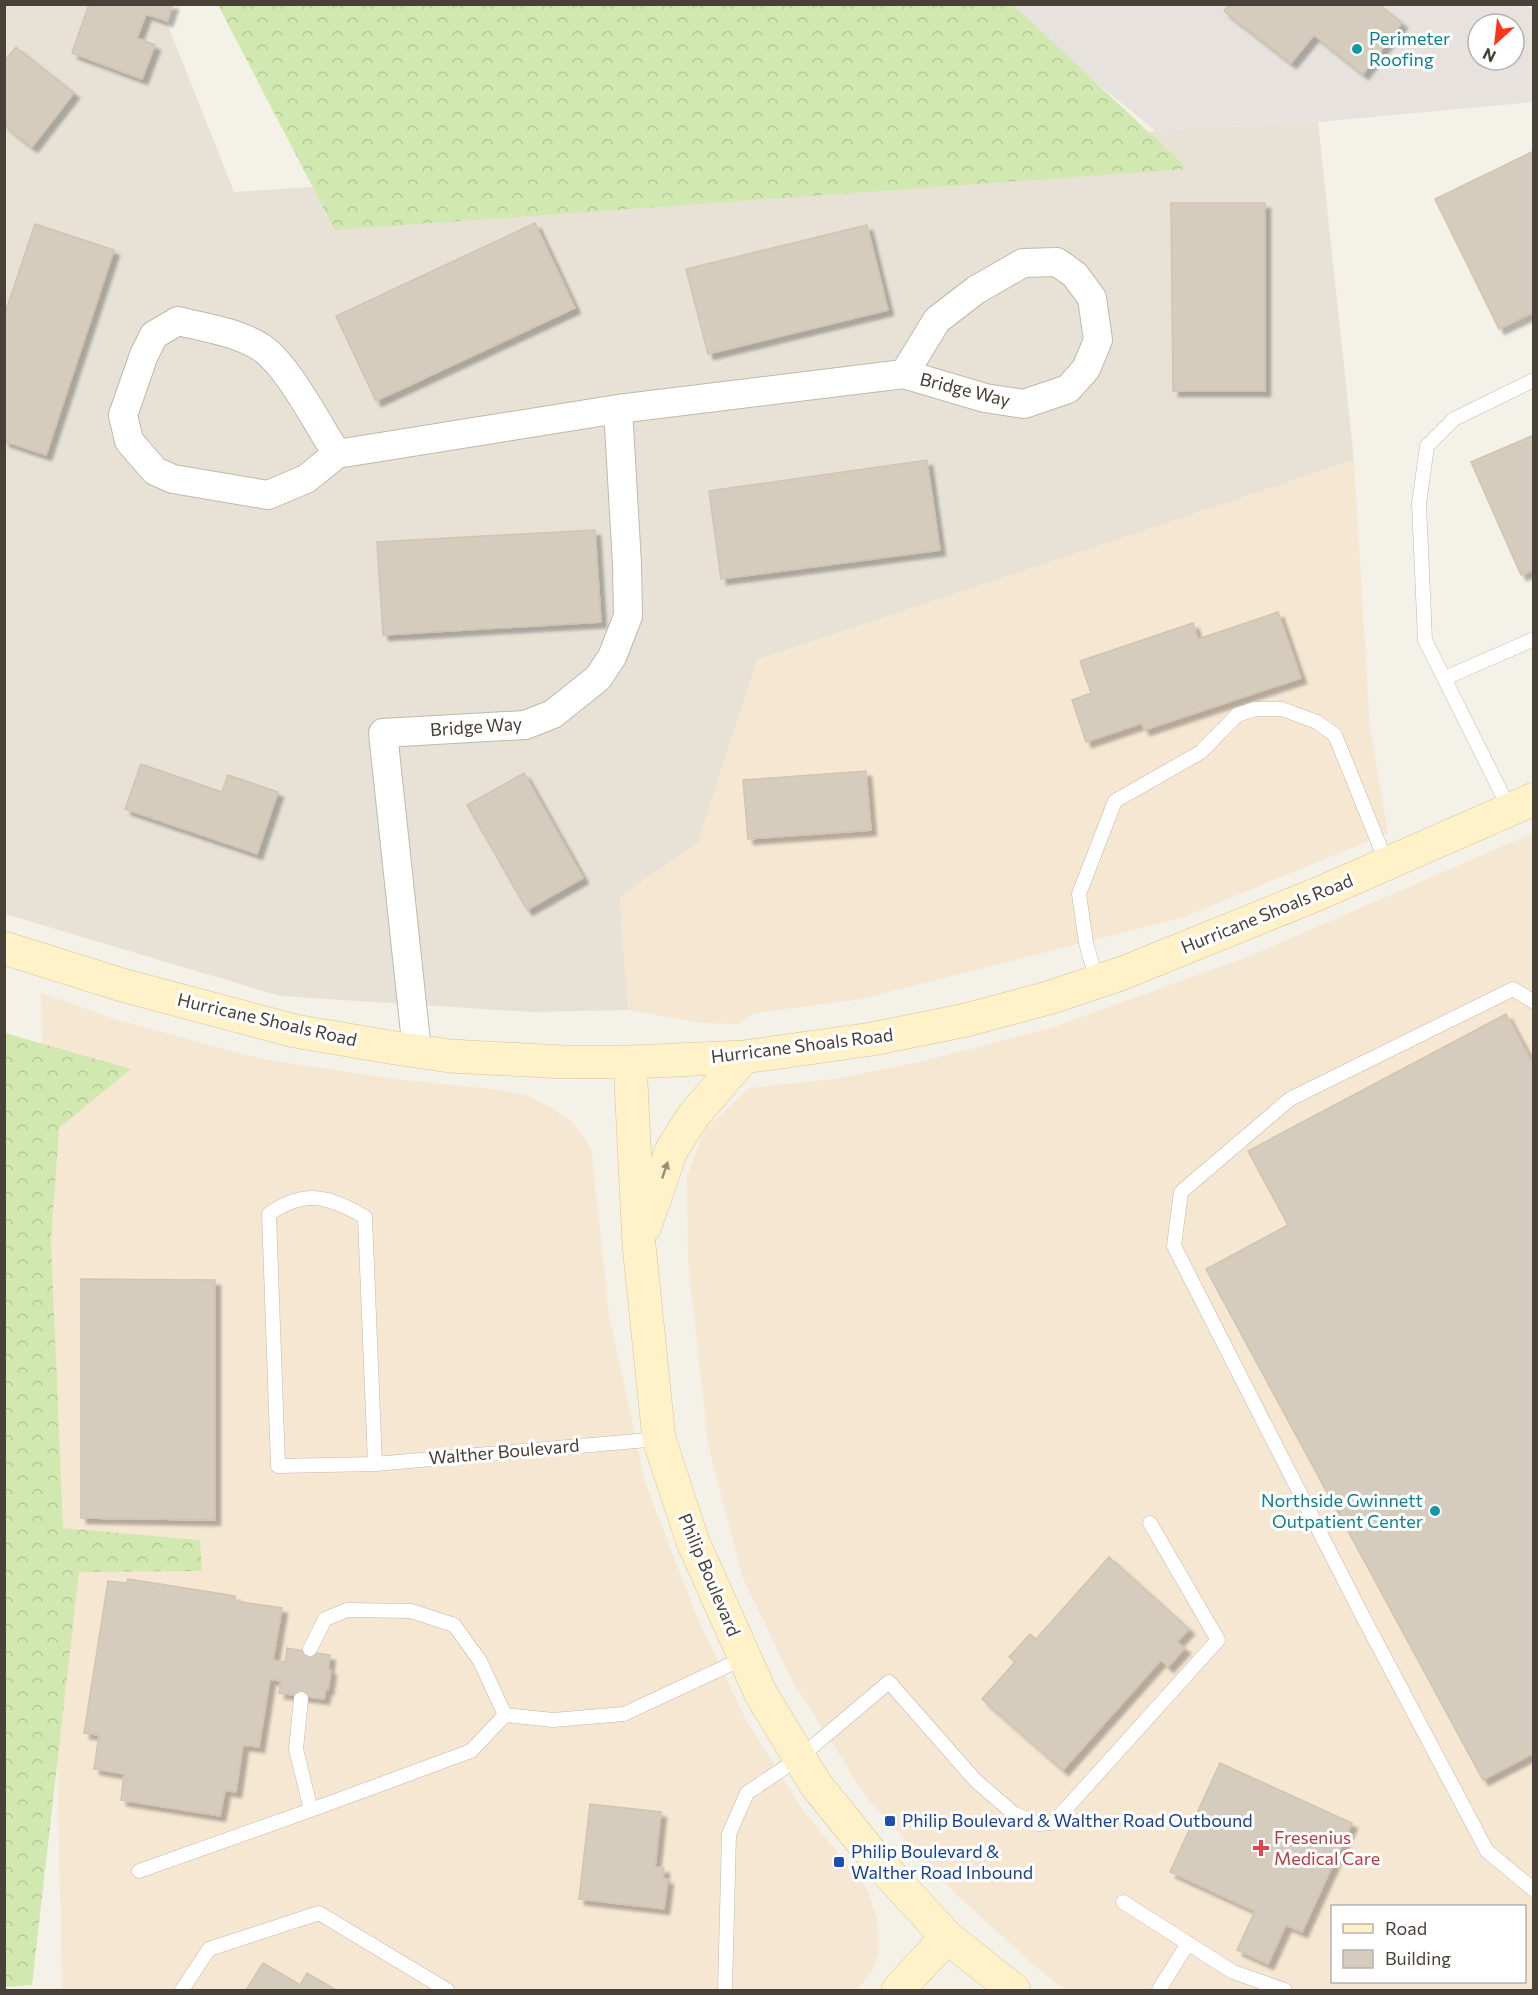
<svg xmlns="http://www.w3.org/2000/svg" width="1538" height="1995" font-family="Commissioner,sans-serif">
<defs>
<pattern id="forest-crowns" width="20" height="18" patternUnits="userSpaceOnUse" patternTransform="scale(1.5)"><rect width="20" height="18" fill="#d1e9b0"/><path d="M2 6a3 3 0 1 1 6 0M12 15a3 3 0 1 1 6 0" fill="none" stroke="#b5c998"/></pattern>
<filter id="shadow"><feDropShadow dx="5.5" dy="5.5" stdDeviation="1.5" flood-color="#0004"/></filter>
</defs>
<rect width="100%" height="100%" fill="#f4f1e8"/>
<path fill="#e8e2d6" d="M 5,5 L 160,5 L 234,192 L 1156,131 L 1318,122 L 1354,460 L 757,660 L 698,843 L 620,897 L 628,1010 L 530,1012 L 280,996 L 5,914 Z"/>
<path fill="#f6e7d3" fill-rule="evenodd" d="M 1354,460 L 1370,728 L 1388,833 L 1184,917 L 861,999 L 755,1013 L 738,1024 L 703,1023 L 628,1010 L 620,897 L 698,843 L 757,660 Z
M 1533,833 L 1533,1990 L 1065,1990 L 1034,1965 L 957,1895 L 866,1797 L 792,1680 L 742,1576 L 708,1443 L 688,1261 L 687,1176 L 705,1129 L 749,1088 L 834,1079 L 924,1061 L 1051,1028 L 1250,956 ZM 1332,1906 L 1524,1906 L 1524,1982 L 1332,1982 Z
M 41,993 L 121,1021 L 262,1059 L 394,1079 L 502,1090 L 528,1096 L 548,1106 L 571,1121 L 585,1139 L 592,1153 L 609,1315 L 645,1482 L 695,1612 L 746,1720 L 803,1810 L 867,1889 L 877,1919 L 879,1954 L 872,1972 L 857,1990 L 62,1990 Z"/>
<path fill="#e7e2dd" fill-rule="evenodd" d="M 1001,5 L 1526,5 L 1533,10 L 1533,102 L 1318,122 L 1156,131 ZM 1478,24 L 1514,24 L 1514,60 L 1478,60 Z"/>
<path fill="url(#forest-crowns)" d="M 218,5 L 1013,5 L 1188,169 L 335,230 Z
M 5,1033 L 131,1069 L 59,1128 L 51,1240 L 63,1528 L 200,1540 L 202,1571 L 79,1572 L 32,1985 L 5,1987 Z"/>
<path fill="#d6ccbd" stroke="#d1c4b0" stroke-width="1.5" filter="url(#shadow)" d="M 89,4 L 173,4 L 167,21 L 146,14 L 137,38 L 155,45 L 142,79 L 72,53 Z
M 1230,4 L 1378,4 L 1402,23 L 1363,74 L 1314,35 L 1291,63 L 1224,11 Z
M 16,47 L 74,93 L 32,147 L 4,125 L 4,62 Z
M 1534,151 L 1534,312 L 1499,329 L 1435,199 Z
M 1171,203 L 1265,203 L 1265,391 L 1173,391 Z
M 535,223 L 575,308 L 376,401 L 336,316 Z
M 35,224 L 114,250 L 46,455 L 4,441 L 4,316 Z
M 867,225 L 888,310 L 708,354 L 686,269 Z
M 1534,435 L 1534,570 L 1521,575 L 1471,462 Z
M 927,460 L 940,550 L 721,579 L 709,491 Z
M 595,530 L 601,622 L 383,635 L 377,542 Z
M 1278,612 L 1301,678 L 1144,730 L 1142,723 L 1086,742 L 1072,700 L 1091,693 L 1080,661 L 1193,623 L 1198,639 Z
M 141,764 L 222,792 L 228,775 L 278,792 L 257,854 L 125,809 Z
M 866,771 L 871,830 L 748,839 L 743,780 Z
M 524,773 L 583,878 L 527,910 L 467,805 Z
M 1506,1014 L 1534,1066 L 1534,1753 L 1483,1780 L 1206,1269 L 1288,1225 L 1248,1151 Z
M 81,1279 L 215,1280 L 215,1520 L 81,1518 Z
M 1109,1557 L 1189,1629 L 1177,1642 L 1185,1648 L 1168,1667 L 1161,1660 L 1063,1770 L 982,1699 L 1015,1662 L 1009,1657 L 1030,1634 L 1036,1639 Z
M 128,1579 L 235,1596 L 235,1601 L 282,1608 L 273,1660 L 285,1662 L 287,1648 L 330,1655 L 328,1669 L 331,1670 L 328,1689 L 326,1688 L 324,1699 L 279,1693 L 281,1681 L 270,1679 L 259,1747 L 243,1745 L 236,1792 L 225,1790 L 220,1816 L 121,1800 L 124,1774 L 94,1769 L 99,1735 L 84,1733 L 108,1581 L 127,1583 Z
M 1220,1763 L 1352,1823 L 1302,1932 L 1286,1925 L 1268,1964 L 1237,1950 L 1255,1911 L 1170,1872 Z
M 590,1804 L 661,1812 L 655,1867 L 664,1868 L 663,1878 L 668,1879 L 664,1909 L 579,1899 Z
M 263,1963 L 300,1985 L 307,1973 L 336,1990 L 246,1990 Z"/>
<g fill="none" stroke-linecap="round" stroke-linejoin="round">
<defs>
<path id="lane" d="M 1445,678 L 1534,639
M 1510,810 L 1425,640 L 1419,504 L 1427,446 L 1454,419 L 1534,380
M 1097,981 L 1086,943 L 1079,894 L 1115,801 L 1201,752 L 1237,715 L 1255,709 L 1282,709 L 1317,722 L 1335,735 L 1387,864
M 1534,1002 L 1513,989 L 1290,1099 L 1181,1192 L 1174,1246 L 1361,1613 L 1487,1851 L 1534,1890
M 375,1464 L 365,1217 C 329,1196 305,1189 269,1214 L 278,1466 L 375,1464 L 659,1439
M 310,1649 L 325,1619 L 347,1610 L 411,1611 L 454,1625 L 480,1661 L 505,1715 L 553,1720 L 624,1714 L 744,1658
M 301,1699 L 296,1749 L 311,1810 L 471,1751 L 505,1715
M 139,1871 L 311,1810
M 1123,1902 L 1233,1972 L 1285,1990
M 182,1990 L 209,1949 L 319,1913 L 447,1990
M 725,1990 L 729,1834 L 747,1793 L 799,1758 L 889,1682 L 976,1781 L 1013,1813 L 1038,1824 L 1053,1823 L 1218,1640 L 1150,1523
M 1159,1990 L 1188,1943"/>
<path id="street" d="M 1057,262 L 1075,275 L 1092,298 L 1098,340 L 1086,369 L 1068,389 L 1024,404 L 985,398 L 904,374 L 937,320 L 976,290 L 1023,263 Z
M 178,321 C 206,328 238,332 262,348 C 289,367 318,425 337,454 L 306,479 L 268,495 L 173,479 L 155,471 L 129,441 L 123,415 L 144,355 L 154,335 Z
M 337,454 L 618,409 L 904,374
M 417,1051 L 383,733 L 525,725 L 553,714 L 598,678 L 612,657 L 628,616 L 627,564 L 618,409"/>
<path id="secondary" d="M 4,948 L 122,985 L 295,1031 L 395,1048 L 450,1056 L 563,1062 L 630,1062 L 744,1057 L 872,1039 L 966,1020 L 1048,998 L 1123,973 L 1320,893 L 1534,799
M 630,1062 L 639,1245 L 659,1439 L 693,1542 L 761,1694 L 816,1785 L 879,1863 L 947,1937 L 1014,1990
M 645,1226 L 671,1151 L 693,1116 L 744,1057
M 898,1990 L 947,1937"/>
</defs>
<use href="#lane" stroke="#c0b8ab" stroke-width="15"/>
<use href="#street" stroke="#c0b8ab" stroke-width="30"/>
<use href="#secondary" stroke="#d5c497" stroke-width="34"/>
<use href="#lane" stroke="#fff" stroke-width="14"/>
<use href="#street" stroke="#fff" stroke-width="28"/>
<use href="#secondary" stroke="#fff1c8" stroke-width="33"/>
</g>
<defs><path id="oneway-solid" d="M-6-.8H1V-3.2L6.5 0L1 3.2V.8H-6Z" transform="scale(1.5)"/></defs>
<use fill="#9a9078" href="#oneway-solid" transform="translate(665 1170) rotate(-71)"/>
<g fill="#0f9aa8" stroke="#fff" stroke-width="2">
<circle cx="1357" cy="49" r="6"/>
<circle cx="1435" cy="1511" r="6"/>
</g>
<g fill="#1a4fb4" stroke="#fff" stroke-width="2">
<rect x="884" y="1815" width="12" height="12" rx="3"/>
<rect x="833" y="1856" width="12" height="12" rx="3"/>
</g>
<path fill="#e0444e" stroke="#fff" stroke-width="2" d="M1258 1839h6v6h6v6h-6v6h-6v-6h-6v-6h6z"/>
<g text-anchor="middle" stroke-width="6" stroke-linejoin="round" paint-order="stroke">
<g font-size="18" fill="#0d838f" stroke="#fff" text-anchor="start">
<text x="1369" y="45">Perimeter<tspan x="1369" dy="21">Roofing</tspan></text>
<text x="1423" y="1507" text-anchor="end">Northside Gwinnett<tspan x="1423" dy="21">Outpatient Center</tspan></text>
</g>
<g font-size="18" fill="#484137" stroke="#fff">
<text transform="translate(965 390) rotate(14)" y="6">Bridge Way</text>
<text transform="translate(476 727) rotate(-4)" y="6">Bridge Way</text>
<text transform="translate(1267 914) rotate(-22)" y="6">Hurricane Shoals Road</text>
<text transform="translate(267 1020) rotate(13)" y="6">Hurricane Shoals Road</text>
<text transform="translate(802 1046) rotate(-7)" y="6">Hurricane Shoals Road</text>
<text transform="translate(504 1452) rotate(-5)" y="6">Walther Boulevard</text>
<text transform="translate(709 1575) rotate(67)" y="6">Philip Boulevard</text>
</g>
<g font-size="18" fill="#164399" stroke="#fff" text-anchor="start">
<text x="902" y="1827">Philip Boulevard &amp; Walther Road Outbound</text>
<text x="851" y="1858">Philip Boulevard &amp;<tspan x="851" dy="21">Walther Road Inbound</tspan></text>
</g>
<g font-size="18" fill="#be3a42" stroke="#fff" text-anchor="start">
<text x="1274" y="1844">Fresenius<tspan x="1274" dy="21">Medical Care</tspan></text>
</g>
</g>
<rect width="1538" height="1995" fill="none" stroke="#484137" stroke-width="12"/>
<rect x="1331" y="1905" width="195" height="78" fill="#ffffff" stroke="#b6b3af" stroke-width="1.5"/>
<rect x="1343" y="1924" width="30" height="9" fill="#fff1c8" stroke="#b6b3af" stroke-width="1.5"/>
<text x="1385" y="1935" font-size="18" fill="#484137">Road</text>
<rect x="1343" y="1950" width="30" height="18" fill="#d6ccbd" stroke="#b6b3af" stroke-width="1.5"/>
<text x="1385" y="1965" font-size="18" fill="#484137">Building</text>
<g transform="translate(1496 42) rotate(207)"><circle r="28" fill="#ffffff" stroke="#b6b3af" stroke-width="1.5"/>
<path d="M0-4.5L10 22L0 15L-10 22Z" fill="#fe3516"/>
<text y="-9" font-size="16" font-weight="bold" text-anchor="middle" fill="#484137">N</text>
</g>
</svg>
